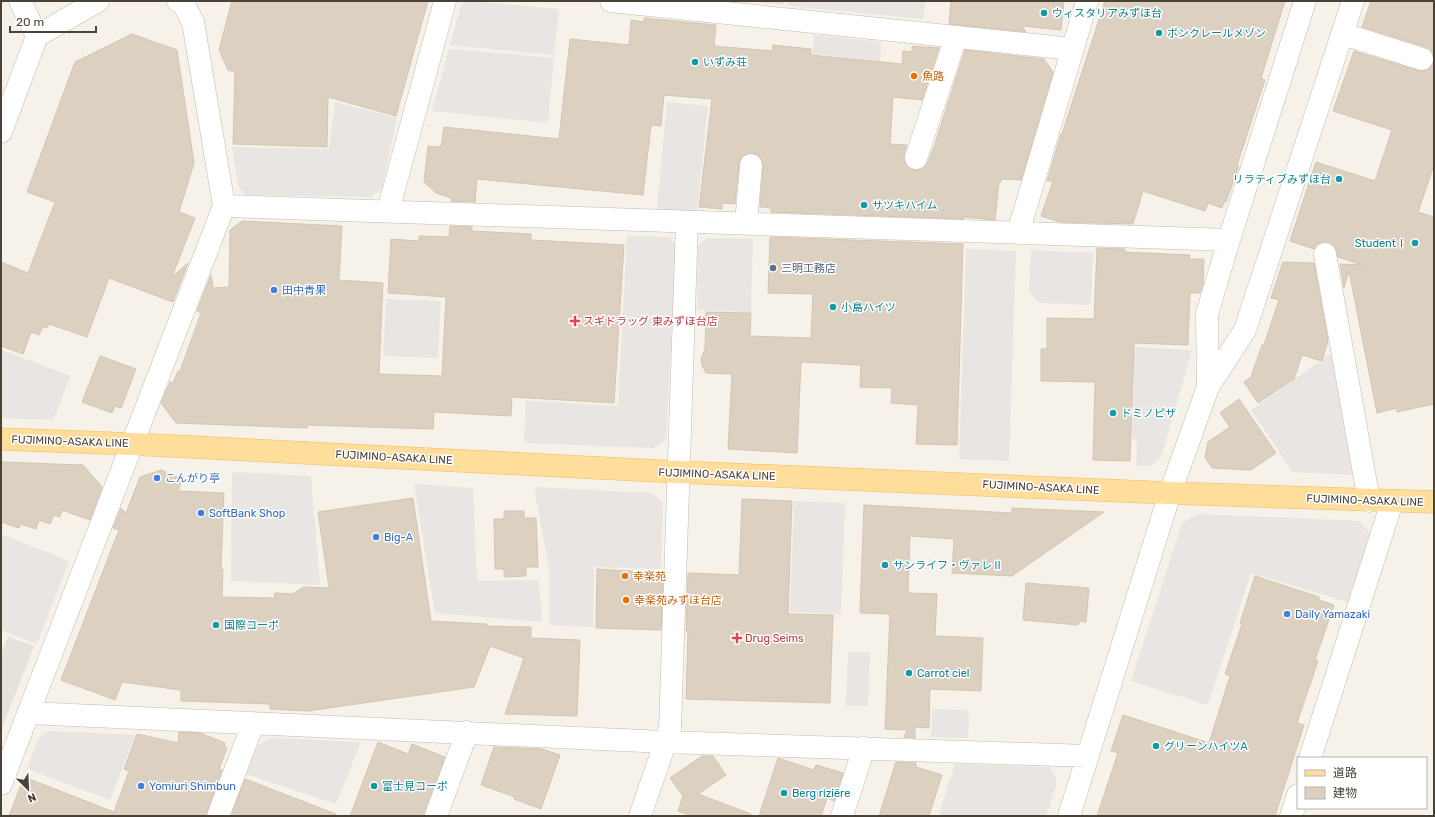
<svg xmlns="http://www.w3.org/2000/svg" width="1435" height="817" font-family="Rubik,'Noto Sans JP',sans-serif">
<rect width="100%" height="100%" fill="#f6f2ea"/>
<path fill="#e6e1db" d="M 8,637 L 34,646 L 1,731 L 1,654 Z"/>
<path fill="#e8e5e2" d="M 467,1 L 559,9 L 554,55 L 450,45 L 461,5 Z
M 750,1 L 784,1 L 784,5 Z
M 789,1 L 926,1 L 923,19 L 788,6 Z
M 814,35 L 881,42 L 880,61 L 813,54 Z
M 449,49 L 554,58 L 548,123 L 432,111 Z
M 335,102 L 397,118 L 382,189 L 370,197 L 245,195 L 238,186 L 232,147 L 329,149 Z
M 667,102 L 708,106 L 697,211 L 657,209 Z
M 627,236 L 669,237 L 676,246 L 666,439 L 654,448 L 524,443 L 526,401 L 618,406 Z
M 707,238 L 753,239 L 751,312 L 697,310 L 698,246 Z
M 966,249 L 1016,251 L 1009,461 L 959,459 Z
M 1031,250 L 1093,253 L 1091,305 L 1040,303 L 1029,292 Z
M 386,299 L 441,301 L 438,358 L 383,356 Z
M 1097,345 L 1192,350 L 1161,458 L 1150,466 L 1136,466 L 1137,439 L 1132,439 L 1134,384 L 1095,383 Z
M 1,350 L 71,376 L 53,420 L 1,418 Z
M 1332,353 L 1354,475 L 1293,472 L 1251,410 Z
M 232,472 L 311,476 L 320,585 L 231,581 Z
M 414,484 L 473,488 L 477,581 L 539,580 L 542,622 L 435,613 Z
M 534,487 L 651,493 L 663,503 L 661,569 L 594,567 L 593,627 L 549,625 L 549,568 Z
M 794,501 L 845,503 L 841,614 L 790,612 Z
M 1198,514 L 1360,521 L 1370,533 L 1348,602 L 1251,573 L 1208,705 L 1131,681 L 1182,523 Z
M 1,534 L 69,561 L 37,644 L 1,630 Z
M 848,652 L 870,652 L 868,706 L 846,706 Z
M 932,709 L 969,710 L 968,738 L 931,737 Z
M 49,731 L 135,735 L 110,800 L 27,769 L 38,738 Z
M 270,738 L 361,742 L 336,804 L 246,774 L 257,746 Z
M 955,764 L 1050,767 L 1057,782 L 1046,816 L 938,816 Z"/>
<path fill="#dcd0c1" stroke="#d5c5b0" d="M 232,1 L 428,1 L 396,116 L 328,97 L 327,147 L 233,144 L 235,72 L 228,70 L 219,50 Z
M 951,1 L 1064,1 L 1061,30 L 1022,26 L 1026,32 L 949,24 Z
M 1105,1 L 1285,1 L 1261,78 L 1265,80 L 1237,165 L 1239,166 L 1226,202 L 1224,202 L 1222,208 L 1208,203 L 1205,211 L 1143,191 L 1133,224 L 1060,222 L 1041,216 L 1053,181 L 1047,181 L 1061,134 L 1062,134 Z
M 1371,1 L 1434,1 L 1434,56 L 1431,50 L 1426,47 L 1362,27 Z
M 644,18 L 716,25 L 714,46 L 772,51 L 773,45 L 811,49 L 811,55 L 902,64 L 903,51 L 912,52 L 912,46 L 939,48 L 922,100 L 893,97 L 890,144 L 907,145 L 904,154 L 904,161 L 907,167 L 912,170 L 918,170 L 924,168 L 928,162 L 934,147 L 965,50 L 1044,59 L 1053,72 L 1021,180 L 1001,179 L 1001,182 L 999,182 L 995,220 L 964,217 L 963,219 L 771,212 L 771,208 L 760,207 L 763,166 L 762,160 L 758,155 L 752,153 L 746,154 L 741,158 L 739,164 L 735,204 L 722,203 L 722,209 L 699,207 L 712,99 L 664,95 L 661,126 L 651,125 L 643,195 L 477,179 L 475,202 L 451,201 L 451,198 L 436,193 L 424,182 L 428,146 L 441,147 L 444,127 L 559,139 L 570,39 L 629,45 L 631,20 L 644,22 Z
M 132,34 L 177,50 L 194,163 L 179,212 L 195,218 L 172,277 L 188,263 L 173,302 L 109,278 L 87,337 L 49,324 L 47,328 L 43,327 L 39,335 L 31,332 L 23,354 L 1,346 L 1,262 L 28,273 L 55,202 L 27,192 L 75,62 Z
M 1354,51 L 1419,71 L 1424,71 L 1430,68 L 1434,62 L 1434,165 L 1418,212 L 1434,217 L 1434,404 L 1397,412 L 1397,408 L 1377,413 L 1349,271 L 1344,288 L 1340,264 L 1362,265 L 1338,257 L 1335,246 L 1329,242 L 1322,242 L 1317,244 L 1314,249 L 1290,241 L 1316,162 L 1375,181 L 1392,130 L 1333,111 Z
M 242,221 L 342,226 L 339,280 L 383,283 L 379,374 L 442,376 L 446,297 L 388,293 L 391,239 L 419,241 L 419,236 L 449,237 L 450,226 L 472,227 L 472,231 L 531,234 L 531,240 L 624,245 L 614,403 L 512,397 L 511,416 L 434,412 L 433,429 L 307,425 L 307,428 L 176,423 L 161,403 L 170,382 L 173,383 L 178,371 L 180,371 L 201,313 L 197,311 L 211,275 L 213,288 L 229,287 L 230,230 Z
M 770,237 L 963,244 L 957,445 L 916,444 L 918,405 L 891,403 L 892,388 L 860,387 L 861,365 L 801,362 L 797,453 L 728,449 L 732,374 L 706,373 L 702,365 L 701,359 L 705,349 L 706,312 L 751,313 L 750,336 L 811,338 L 813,294 L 768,293 Z
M 1097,248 L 1125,249 L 1124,252 L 1190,255 L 1189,259 L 1204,259 L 1203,284 L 1200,293 L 1190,293 L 1188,345 L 1134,343 L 1130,461 L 1093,460 L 1095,382 L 1041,381 L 1041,349 L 1047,349 L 1047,318 L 1094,319 Z
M 1283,262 L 1314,263 L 1328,341 L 1322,361 L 1302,355 L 1294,379 L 1258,403 L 1244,382 L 1251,377 L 1262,345 L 1264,345 L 1279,300 L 1271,298 Z
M 100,356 L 136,369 L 121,408 L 115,406 L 112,413 L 82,402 Z
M 1239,399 L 1276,453 L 1251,470 L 1212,468 L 1205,457 L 1208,442 L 1230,427 L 1220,413 Z
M 1,462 L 83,465 L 102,487 L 90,520 L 62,510 L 60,517 L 54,515 L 50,524 L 39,520 L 36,529 L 21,524 L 19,528 L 1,522 Z
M 161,470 L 182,479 L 178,491 L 224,493 L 221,569 L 223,569 L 222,597 L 274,598 L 275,593 L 292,594 L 304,587 L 329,588 L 318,512 L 413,498 L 431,621 L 487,624 L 487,626 L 531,627 L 531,638 L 580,640 L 577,716 L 505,714 L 524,658 L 490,646 L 474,687 L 308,711 L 270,709 L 270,704 L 181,701 L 181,690 L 122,682 L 115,700 L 61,680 L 119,530 L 113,528 L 121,508 L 126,513 L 140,477 Z
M 742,499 L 792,501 L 788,614 L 833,615 L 830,703 L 686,699 L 688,631 L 686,631 L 688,573 L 739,575 Z
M 864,505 L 1012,513 L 1012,508 L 1104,512 L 1012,576 L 952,573 L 954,539 L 910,536 L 908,593 L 937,594 L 935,636 L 983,638 L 981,691 L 930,689 L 929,728 L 915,727 L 915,738 L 904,737 L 907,730 L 885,729 L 890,614 L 860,613 Z
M 504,511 L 524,511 L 524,518 L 536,518 L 538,567 L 526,567 L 526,576 L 504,577 L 504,569 L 495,569 L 494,519 L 504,519 Z
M 597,569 L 663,573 L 661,630 L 596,628 Z
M 1255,576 L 1319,597 L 1319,600 L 1334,605 L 1315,660 L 1318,661 L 1297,723 L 1304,725 L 1275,816 L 1097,816 L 1118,753 L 1111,751 L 1123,715 L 1209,743 L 1230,676 L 1225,674 L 1242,624 L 1240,623 Z
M 1026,583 L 1089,588 L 1086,622 L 1079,621 L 1078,625 L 1023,620 Z
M 179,732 L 200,733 L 225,743 L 224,746 L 227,748 L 219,769 L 222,770 L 206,816 L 9,816 L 24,777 L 114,812 L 129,771 L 124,769 L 137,734 L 178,743 Z
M 378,742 L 408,754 L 412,744 L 445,757 L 424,812 L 424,816 L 350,816 Z
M 494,747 L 542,749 L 560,755 L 541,809 L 514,799 L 515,797 L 481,785 Z
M 702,756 L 713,756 L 726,775 L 698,794 L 751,814 L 750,816 L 692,816 L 678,811 L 683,796 L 670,778 Z
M 778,758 L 814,770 L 816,765 L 843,773 L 834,801 L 827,798 L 821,816 L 759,816 Z
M 896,762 L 916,763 L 916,767 L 942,775 L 929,816 L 879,816 Z
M 245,779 L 336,814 L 335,816 L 231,816 Z"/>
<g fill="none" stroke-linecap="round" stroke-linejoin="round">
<defs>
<path id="minor" d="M 20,1 L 37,36
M 611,1 L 1073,49
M 1343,34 L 1422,59
M 37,36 L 98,1
M 1,132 L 37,36
M 916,158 L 956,37
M 224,206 L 1229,240
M 388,211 L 445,1
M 746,224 L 751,165
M 1018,233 L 1087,1
M 1325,254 L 1369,501
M 1208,387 L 1207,314 L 1229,240 L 1305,1
M 28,713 L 665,742 L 1088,756
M 1310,758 L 1392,502
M 1,784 L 224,206 L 193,22 L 184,5 L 178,1
M 218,816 L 253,724
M 436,816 L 467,732
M 640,816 L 670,729 L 687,222
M 842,816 L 864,748
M 1069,816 L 1170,493 L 1208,387 L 1245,330 L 1353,1
M 1291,816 L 1298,795"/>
<path id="major" d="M 1,439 L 132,444 L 678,472 L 1170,493 L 1434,502"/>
</defs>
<use href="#minor" stroke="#c3b9ab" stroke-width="23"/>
<use href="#major" stroke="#f0bc5e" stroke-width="23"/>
<use href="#minor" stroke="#fff" stroke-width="22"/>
<use href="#major" stroke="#ffdd9a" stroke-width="22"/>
</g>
<g fill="#0f9aa8" stroke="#fff" stroke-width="1.5">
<circle cx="1044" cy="13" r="4"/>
<circle cx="1159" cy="33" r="4"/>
<circle cx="695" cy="62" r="4"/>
<circle cx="1339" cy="179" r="4"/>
<circle cx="864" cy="205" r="4"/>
<circle cx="1415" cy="243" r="4"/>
<circle cx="833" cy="307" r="4"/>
<circle cx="1113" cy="413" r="4"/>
<circle cx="885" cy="565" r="4"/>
<circle cx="216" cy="625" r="4"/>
<circle cx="909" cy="673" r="4"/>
<circle cx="1156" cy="746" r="4"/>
<circle cx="374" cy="786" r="4"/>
<circle cx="784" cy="793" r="4"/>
</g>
<g fill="#e8710a" stroke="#fff" stroke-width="1.5">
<circle cx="914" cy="76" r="4"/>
<circle cx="625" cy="576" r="4"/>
<circle cx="626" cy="600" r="4"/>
</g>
<circle fill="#5c6f8a" stroke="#fff" stroke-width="1.5" cx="773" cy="268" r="4"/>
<g fill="#3f7fe0" stroke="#fff" stroke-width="1.5">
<circle cx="274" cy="290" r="4"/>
<circle cx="157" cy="478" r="4"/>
<circle cx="201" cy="513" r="4"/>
<circle cx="376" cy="537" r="4"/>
<circle cx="1287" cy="614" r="4"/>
<circle cx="141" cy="786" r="4"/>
</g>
<g fill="#e0444e" stroke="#fff" stroke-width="1.5">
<path d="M573 315h4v4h4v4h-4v4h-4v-4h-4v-4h4z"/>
<path d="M735 632h4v4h4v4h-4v4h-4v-4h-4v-4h4z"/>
</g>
<g text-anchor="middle" stroke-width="3" stroke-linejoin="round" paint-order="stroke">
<g font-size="11" fill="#0d838f" stroke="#fff" text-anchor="start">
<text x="1052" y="17">ウィスタリアみずほ台</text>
<text x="1167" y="37">ボンクレールメゾン</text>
<text x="703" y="66">いずみ荘</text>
<text x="1331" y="183" text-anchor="end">リラティブみずほ台</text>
<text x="872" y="209">サツキハイム</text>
<text x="1407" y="247" text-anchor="end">StudentⅠ</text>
<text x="841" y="311">小島ハイツ</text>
<text x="1121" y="417">ドミノピザ</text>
<text x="893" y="569">サンライフ・ヴァレⅡ</text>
<text x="224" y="629">国際コーポ</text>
<text x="917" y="677">Carrot ciel</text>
<text x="1164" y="750">グリーンハイツA</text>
<text x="382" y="790">富士見コーポ</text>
<text x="792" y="797">Berg riziēre</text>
</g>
<g font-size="11" fill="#c56008" stroke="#fff" text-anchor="start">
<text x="922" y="80">魚路</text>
<text x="633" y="580">幸楽苑</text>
<text x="634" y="604">幸楽苑みずほ台店</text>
</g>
<g font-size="11" fill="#4e5e75" stroke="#fff" text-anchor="start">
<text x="781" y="272">三明工務店</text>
</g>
<g font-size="11" fill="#366cbe" stroke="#fff" text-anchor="start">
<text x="282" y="294">田中青果</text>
<text x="165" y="482">こんがり亭</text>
<text x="209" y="517">SoftBank Shop</text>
<text x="384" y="541">Big-A</text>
<text x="1295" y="618">Daily Yamazaki</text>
<text x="149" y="790">Yomiuri Shimbun</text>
</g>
<g font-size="11" fill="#be3a42" stroke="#fff" text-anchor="start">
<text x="583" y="325">スギドラッグ 東みずほ台店</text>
<text x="745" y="642">Drug Seims</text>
</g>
<g font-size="11" fill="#4b4237" stroke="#fff">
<text transform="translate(70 441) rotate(2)" y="4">FUJIMINO-ASAKA LINE</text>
<text transform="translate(394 457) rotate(3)" y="4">FUJIMINO-ASAKA LINE</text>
<text transform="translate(717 474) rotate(2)" y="4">FUJIMINO-ASAKA LINE</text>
<text transform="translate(1041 487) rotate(3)" y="4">FUJIMINO-ASAKA LINE</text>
<text transform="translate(1365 500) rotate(2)" y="4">FUJIMINO-ASAKA LINE</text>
</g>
</g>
<rect width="1435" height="817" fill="none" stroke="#4b4237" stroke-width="4"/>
<rect x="1297" y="757" width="130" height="52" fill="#ffffff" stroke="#b7b3af"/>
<rect x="1305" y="770" width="20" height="6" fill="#ffdd9a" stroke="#b7b3af"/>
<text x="1333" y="777" font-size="12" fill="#4b4237">道路</text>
<rect x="1305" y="787" width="20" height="12" fill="#dcd0c1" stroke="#b7b3af"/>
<text x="1333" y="797" font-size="12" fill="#4b4237">建物</text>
<g transform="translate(28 789) rotate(156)" stroke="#ffffff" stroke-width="3" paint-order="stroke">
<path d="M0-3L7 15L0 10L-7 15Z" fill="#4b4237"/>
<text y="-6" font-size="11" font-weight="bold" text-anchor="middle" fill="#4b4237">N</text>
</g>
<path d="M10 26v6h86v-6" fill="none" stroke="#4b4237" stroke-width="2"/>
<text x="16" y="26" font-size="12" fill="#4b4237" stroke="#ffffff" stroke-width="3" paint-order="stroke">20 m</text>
</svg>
